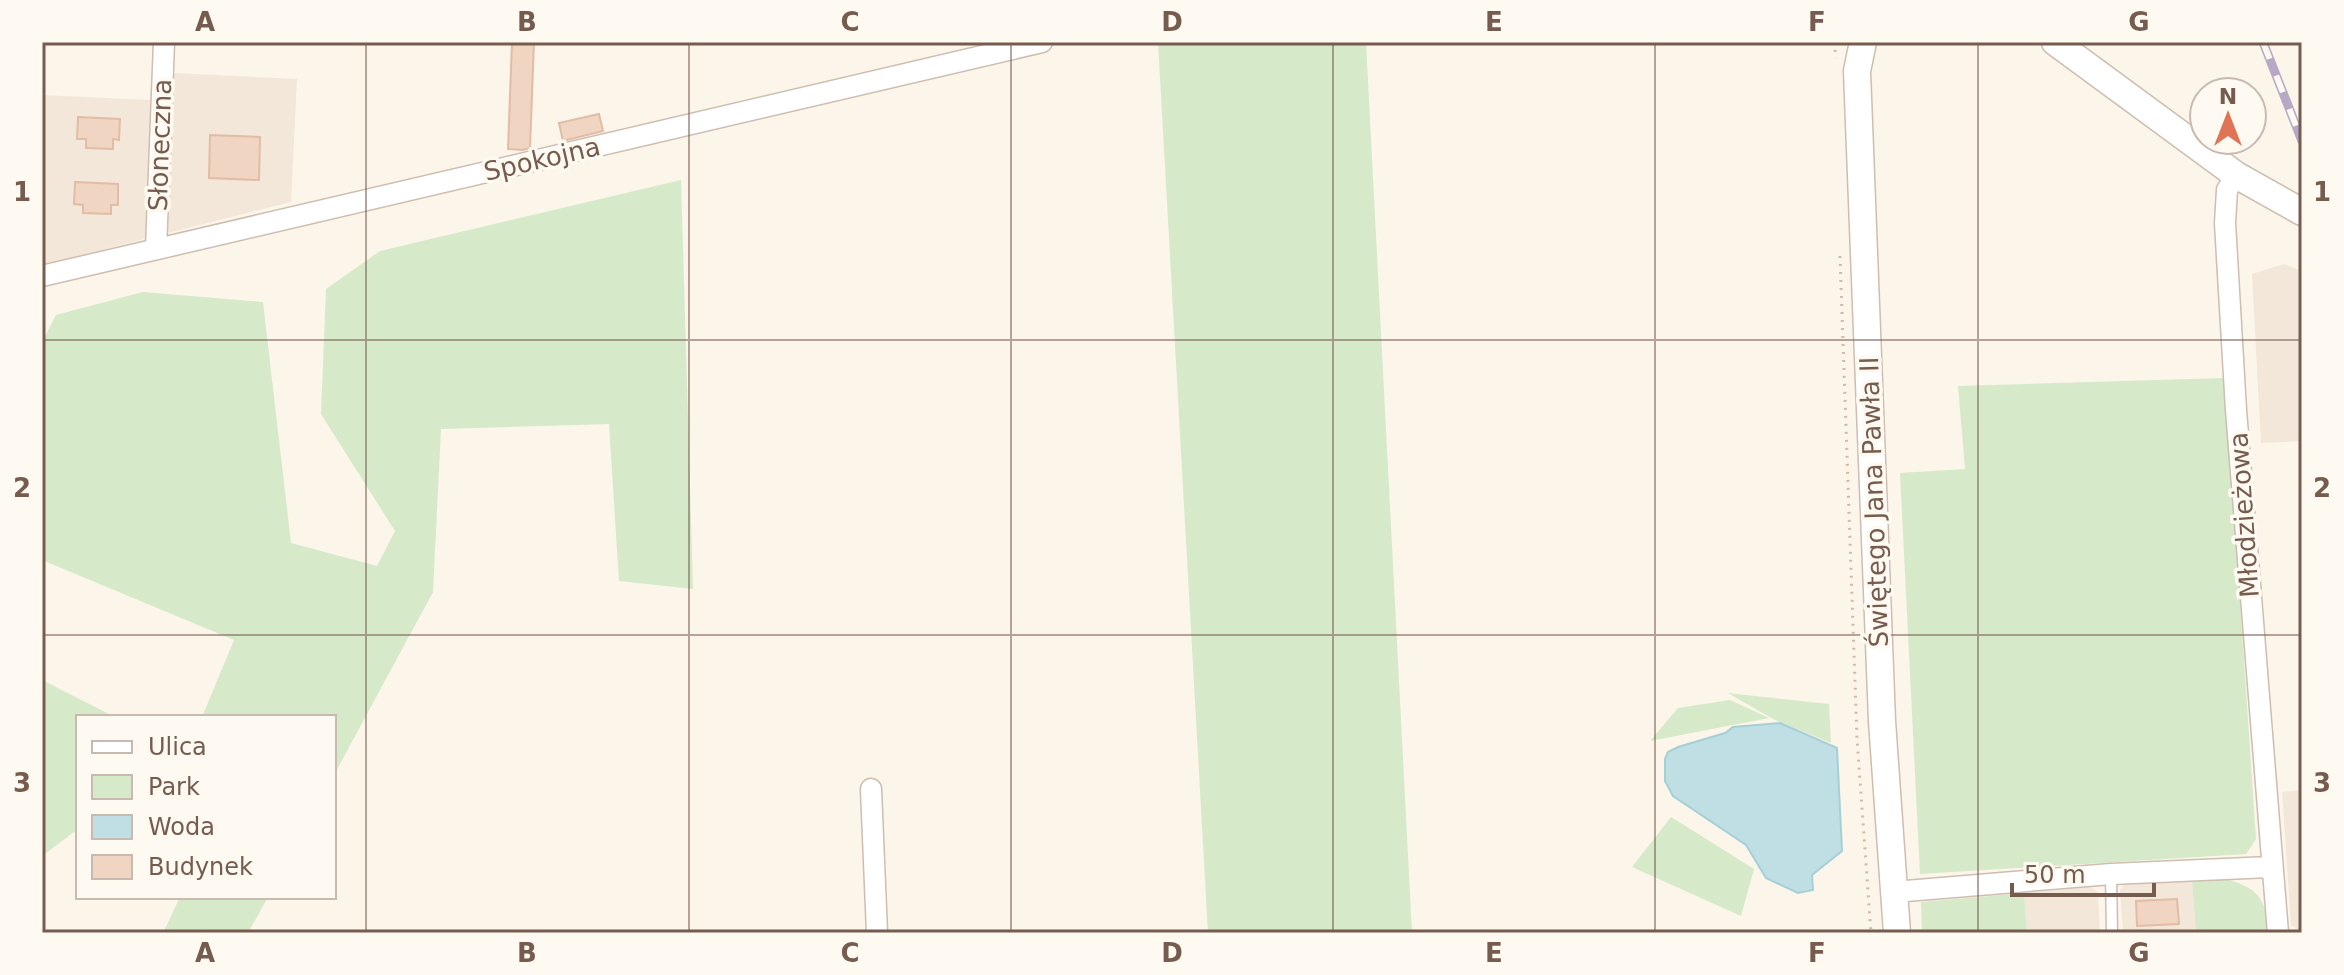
<svg xmlns="http://www.w3.org/2000/svg" width="2344" height="975" font-family="'DejaVu Sans',sans-serif">
<rect width="100%" height="100%" fill="#fcf5ea"/>
<path fill="#f3e7d9" d="M 152,72 L 297,79 L 291,202 L 42,265 L 42,95 L 150,100 Z
M 2284,264 L 2302,271 L 2302,441 L 2261,443 L 2252,274 Z
M 2302,790 L 2302,929 L 2298,930 L 2291,925 L 2282,792 Z
M 2192,880 L 2196,933 L 2123,933 L 2120,890 L 2124,885 Z
M 2091,887 L 2098,892 L 2100,933 L 2027,933 L 2024,893 Z"/>
<path fill="#d6e9c9" d="M 1158,42 L 1366,42 L 1412,933 L 1208,933 Z
M 681,180 L 693,589 L 619,581 L 609,424 L 441,429 L 433,592 L 334,775 L 334,717 L 202,717 L 234,640 L 42,560 L 42,342 L 56,315 L 143,292 L 263,302 L 291,543 L 377,566 L 395,531 L 321,414 L 326,289 L 380,251 Z
M 2225,378 L 2256,839 L 2246,854 L 1920,874 L 1900,473 L 1965,469 L 1958,386 Z
M 42,680 L 115,717 L 78,717 L 78,829 L 42,856 Z
M 1728,693 L 1829,704 L 1831,743 L 1773,719 Z
M 1730,700 L 1769,718 L 1650,741 L 1678,708 Z
M 1671,817 L 1754,869 L 1741,916 L 1632,867 Z
M 2222,878 C 2256,887 2267,896 2268,933 L 2196,933 L 2192,880 Z
M 2024,893 L 2027,933 L 1922,933 L 1921,902 Z
M 180,897 L 268,897 L 248,933 L 163,933 Z"/>
<path fill="#bfdfe5" stroke="#a6cfd6" stroke-width="2" d="M 1780,723 L 1837,748 L 1842,851 L 1812,875 L 1813,890 L 1798,893 L 1766,878 L 1746,845 L 1673,796 L 1665,781 L 1665,759 L 1668,752 L 1678,747 L 1725,733 L 1733,727 Z"/>
<path fill="#f0d5c3" stroke="#e2bca4" stroke-width="2" d="M 512,42 L 534,42 L 530,148 L 523,150 L 508,149 Z
M 599,114 L 603,131 L 563,141 L 559,123 Z
M 78,117 L 120,119 L 119,140 L 113,139 L 113,149 L 86,148 L 86,139 L 77,139 Z
M 210,135 L 260,137 L 259,180 L 209,178 Z
M 75,182 L 118,184 L 118,205 L 111,205 L 111,214 L 83,213 L 83,205 L 74,204 Z
M 2177,899 L 2179,924 L 2137,926 L 2136,901 Z"/>
<g fill="none" stroke-linecap="round" stroke-linejoin="round">
<defs>
<path id="service" d="M 2111,874 L 2112,933"/>
<path id="minor" d="M 2236,175 L 2227,190 L 2225,223 L 2236,410 L 2278,933
M 156,249 L 164,42
M 42,276 L 1042,42
M 871,789 L 877,933
M 1894,892 L 2111,874 L 2270,867"/>
<path id="tertiary" d="M 1863,42 L 1857,71 L 1882,721 L 1897,933
M 2055,42 L 2236,175 L 2302,212"/>
</defs>
<use href="#service" stroke="#cebdb0" stroke-width="13"/>
<use href="#minor" stroke="#cebdb0" stroke-width="23"/>
<use href="#tertiary" stroke="#cebdb0" stroke-width="29"/>
<path stroke="#d5b8a6" stroke-width="3" stroke-dasharray="2 6" stroke-linecap="butt" d="M 1834,42 L 1836,58
M 1840,256 L 1857,739 L 1871,933"/>
<use href="#service" stroke="#fff" stroke-width="10"/>
<use href="#minor" stroke="#fff" stroke-width="20"/>
<use href="#tertiary" stroke="#fff" stroke-width="26"/>
<defs>
<path id="rail" d="M 2263,42 L 2302,141"/>
</defs>
<use href="#rail" stroke="#b8a8c6" stroke-width="9"/>
<use href="#rail" stroke="#fef9f1" stroke-width="6" stroke-dasharray="18" stroke-linecap="butt"/>
</g>
<path fill="none" stroke="#765c4e" stroke-width="2" stroke-opacity="0.55" d="M 366,42 L 366,933M 689,42 L 689,933M 1011,42 L 1011,933M 1333,42 L 1333,933M 1655,42 L 1655,933M 1978,42 L 1978,933M 42,340 L 2302,340M 42,635 L 2302,635"/>
<g text-anchor="middle" stroke-width="7" stroke-linejoin="round" paint-order="stroke">
<g font-size="26" fill="#765c4e" stroke="#fef9f1">
<text transform="translate(160 145) rotate(-88)" y="9">Słoneczna</text>
<text transform="translate(542 159) rotate(-13)" y="9">Spokojna</text>
<text transform="translate(1874 502) rotate(-92)" y="9">Świętego Jana Pawła II</text>
<text transform="translate(2244 515) rotate(-94)" y="9">Młodzieżowa</text>
</g>
</g>
<rect width="2344" height="975" fill="none" stroke="#fef9f1" stroke-width="88"/>
<rect x="76" y="715" width="260" height="184" fill="#fef9f1" stroke="#c8bab0" stroke-width="2"/>
<rect x="92" y="741" width="40" height="12" fill="#ffffff" stroke="#c8bab0" stroke-width="2"/>
<text x="148" y="755" font-size="24" fill="#765c4e">Ulica</text>
<rect x="92" y="775" width="40" height="24" fill="#d6e9c9" stroke="#c8bab0" stroke-width="2"/>
<text x="148" y="795" font-size="24" fill="#765c4e">Park</text>
<rect x="92" y="815" width="40" height="24" fill="#bfdfe5" stroke="#c8bab0" stroke-width="2"/>
<text x="148" y="835" font-size="24" fill="#765c4e">Woda</text>
<rect x="92" y="855" width="40" height="24" fill="#f0d5c3" stroke="#c8bab0" stroke-width="2"/>
<text x="148" y="875" font-size="24" fill="#765c4e">Budynek</text>
<g transform="translate(2228 116)"><circle r="38" fill="#fef9f1" stroke="#c8bab0" stroke-width="2"/>
<path d="M0-6L14 30L0 20L-14 30Z" fill="#df7556"/>
<text y="-12" font-size="22" font-weight="bold" text-anchor="middle" fill="#765c4e">N</text>
</g>
<path d="M2012 883v12h142v-12" fill="none" stroke="#765c4e" stroke-width="4"/>
<text x="2024" y="883" font-size="24" fill="#765c4e" stroke="#fef9f1" stroke-width="6" paint-order="stroke">50 m</text>
<rect x="44" y="44" width="2256" height="887" fill="none" stroke="#765c4e" stroke-width="3"/>
<g font-size="26" text-anchor="middle" font-weight="bold" fill="#765c4e">
<text x="205" y="31">A</text>
<text x="527" y="31">B</text>
<text x="850" y="31">C</text>
<text x="1172" y="31">D</text>
<text x="1494" y="31">E</text>
<text x="1817" y="31">F</text>
<text x="2139" y="31">G</text>
<text x="22" y="201">1</text>
<text x="2322" y="201">1</text>
<text x="22" y="497">2</text>
<text x="2322" y="497">2</text>
<text x="22" y="792">3</text>
<text x="2322" y="792">3</text>
<text x="205" y="962">A</text>
<text x="527" y="962">B</text>
<text x="850" y="962">C</text>
<text x="1172" y="962">D</text>
<text x="1494" y="962">E</text>
<text x="1817" y="962">F</text>
<text x="2139" y="962">G</text>
</g>
</svg>
